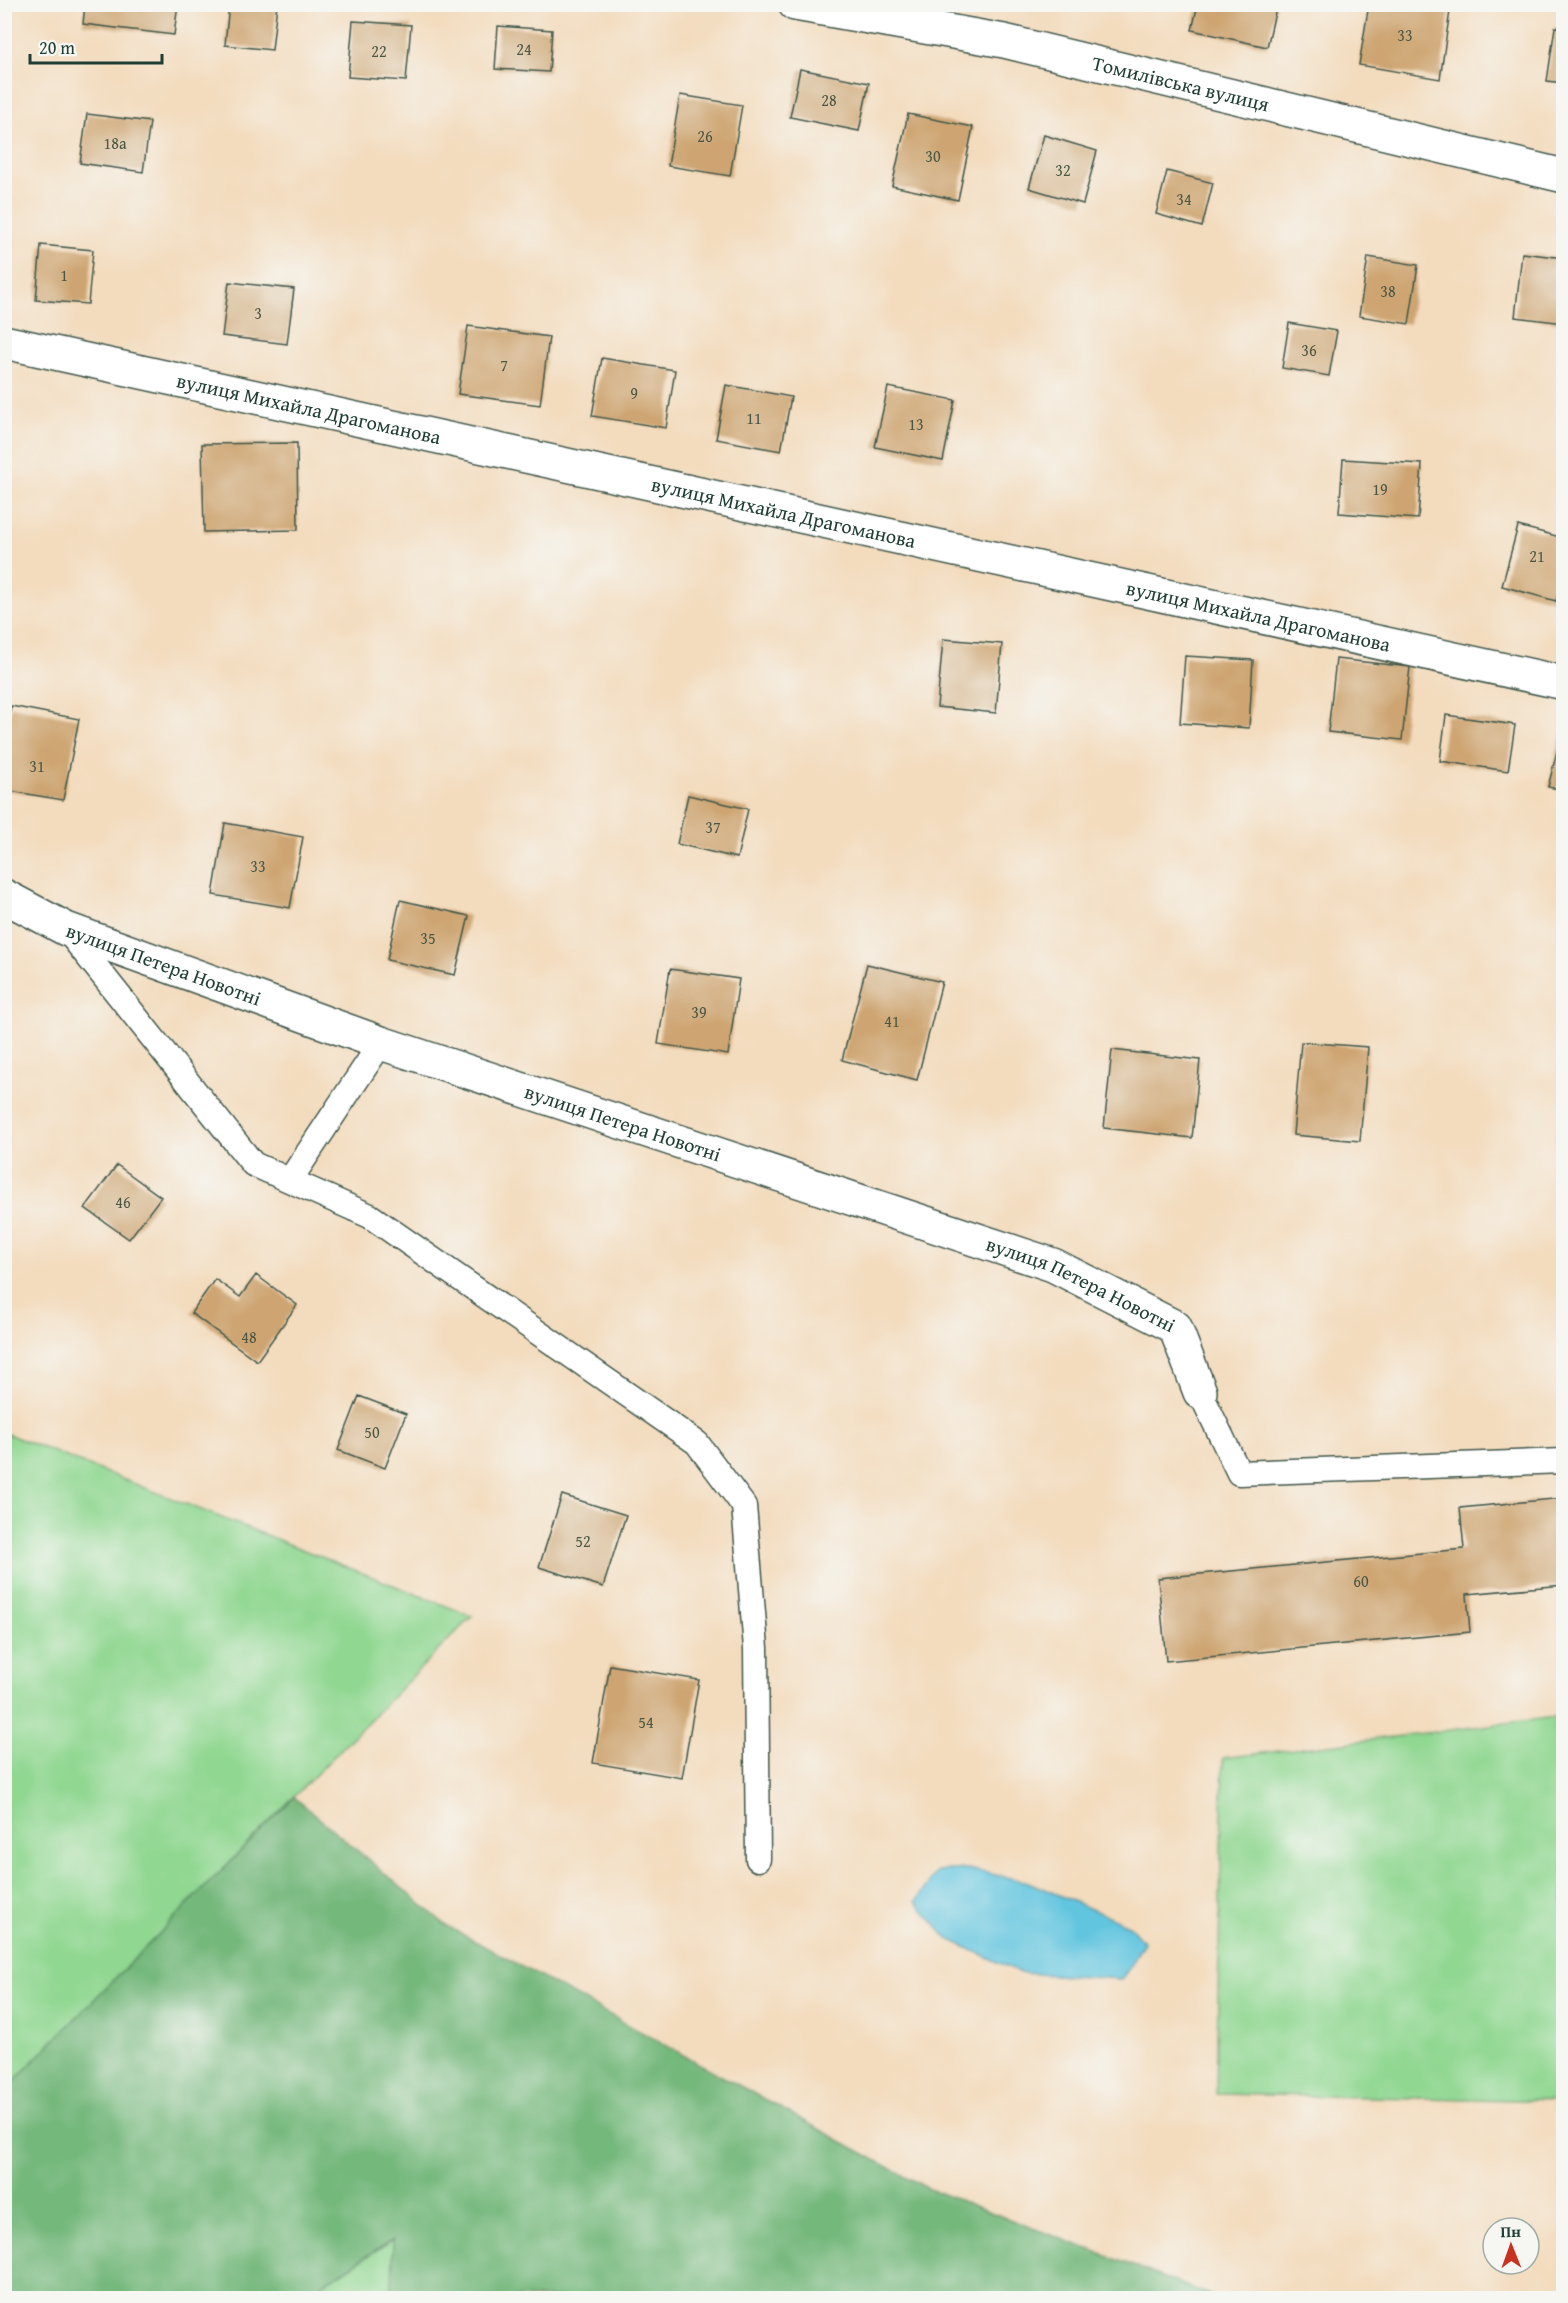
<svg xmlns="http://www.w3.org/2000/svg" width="1568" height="2303" font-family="'Gentium Book Plus',serif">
<rect width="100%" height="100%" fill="#f6f6f2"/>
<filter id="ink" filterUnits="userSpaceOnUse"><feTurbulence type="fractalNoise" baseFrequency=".0167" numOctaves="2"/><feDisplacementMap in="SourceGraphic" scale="12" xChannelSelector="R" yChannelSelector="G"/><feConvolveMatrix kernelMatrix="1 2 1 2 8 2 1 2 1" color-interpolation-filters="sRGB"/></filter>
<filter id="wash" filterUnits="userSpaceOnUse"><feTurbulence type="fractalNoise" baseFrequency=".008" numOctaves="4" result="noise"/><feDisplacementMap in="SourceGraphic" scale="24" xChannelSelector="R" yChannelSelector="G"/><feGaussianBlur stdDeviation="1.35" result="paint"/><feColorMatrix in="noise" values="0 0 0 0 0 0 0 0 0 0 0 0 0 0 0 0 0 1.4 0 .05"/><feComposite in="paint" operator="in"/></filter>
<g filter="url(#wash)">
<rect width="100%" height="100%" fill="#f3dbbd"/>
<path fill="#90d791" stroke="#588a62" stroke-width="1.5" d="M 5,1433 L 472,1616 L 5,2090 Z
M 1563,1716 L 1563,2101 L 1216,2094 L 1223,1758 Z
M 394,2239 L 392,2298 L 301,2298 Z"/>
<path fill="#74b87b" stroke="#4a7a58" stroke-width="1.5" d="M 294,1797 L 447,1926 L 927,2188 L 1218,2298 L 392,2298 L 393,2239 L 301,2298 L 5,2298 L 5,2090 Z"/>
<path fill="#62c5df" stroke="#40818a" stroke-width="1.5" d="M 967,1869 L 1028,1882 L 1129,1925 L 1144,1942 L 1122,1979 L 1021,1973 L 948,1939 L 916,1902 L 937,1871 Z"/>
<g id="blocks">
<path fill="#cea572" d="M 85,4 L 178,4 L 174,35 L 83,24 Z
M 229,4 L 277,4 L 272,50 L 225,45 Z
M 1198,4 L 1277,4 L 1267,47 L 1192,30 Z
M 1369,4 L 1451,4 L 1440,79 L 1359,65 Z
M 353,21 L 411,25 L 406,81 L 348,77 Z
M 498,26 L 552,30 L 549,72 L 495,69 Z
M 1555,27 L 1564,28 L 1564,83 L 1547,81 Z
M 800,69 L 869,83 L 859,131 L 790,117 Z
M 680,95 L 742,105 L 730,176 L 668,166 Z
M 87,114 L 150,122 L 143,172 L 80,163 Z
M 908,114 L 973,127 L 958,200 L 892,186 Z
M 1044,135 L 1097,151 L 1083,204 L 1029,188 Z
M 1167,171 L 1213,183 L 1202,227 L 1156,214 Z
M 41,245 L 93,250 L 88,304 L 36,300 Z
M 1522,253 L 1564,258 L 1564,323 L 1515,317 Z
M 1368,257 L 1418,265 L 1409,324 L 1359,316 Z
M 229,282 L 294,289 L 287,344 L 222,336 Z
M 1289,323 L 1337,331 L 1329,376 L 1282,368 Z
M 468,326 L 549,337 L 540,405 L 458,394 Z
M 602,358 L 675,370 L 666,428 L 592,416 Z
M 726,385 L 791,397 L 781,451 L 716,439 Z
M 888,387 L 955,400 L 943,461 L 875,447 Z
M 297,443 L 298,530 L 204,532 L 202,444 Z
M 1343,459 L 1422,464 L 1418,519 L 1339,513 Z
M 1518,526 L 1564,538 L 1564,574 L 1556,601 L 1502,586 Z
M 943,639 L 1002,644 L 996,713 L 937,707 Z
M 1185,656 L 1253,660 L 1249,728 L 1180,723 Z
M 1336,659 L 1410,667 L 1402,740 L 1328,732 Z
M 11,706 L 79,719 L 63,800 L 4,790 L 4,743 Z
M 1446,715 L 1515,725 L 1508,771 L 1440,761 Z
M 1564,724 L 1564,790 L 1548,787 Z
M 688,795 L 748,809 L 737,858 L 677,844 Z
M 225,823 L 303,837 L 290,908 L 213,895 Z
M 400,900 L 469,916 L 455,975 L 387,960 Z
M 867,964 L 942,982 L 917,1080 L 842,1060 Z
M 670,969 L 739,979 L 728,1055 L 658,1044 Z
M 1301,1042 L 1368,1047 L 1360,1141 L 1293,1135 Z
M 1112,1050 L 1200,1060 L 1192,1138 L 1104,1128 Z
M 117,1165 L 161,1197 L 129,1239 L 85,1208 Z
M 256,1275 L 297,1305 L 257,1361 L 191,1313 L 215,1279 L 240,1297 Z
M 359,1396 L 406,1414 L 385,1468 L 338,1450 Z
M 562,1495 L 626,1515 L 603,1587 L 539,1567 Z
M 1564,1498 L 1564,1585 L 1467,1594 L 1470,1632 L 1166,1661 L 1158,1578 L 1464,1549 L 1460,1508 Z
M 610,1665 L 699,1680 L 682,1778 L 593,1763 Z"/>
</g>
</g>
<g filter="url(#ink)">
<use href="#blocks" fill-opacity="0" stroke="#3f5549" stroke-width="1.5"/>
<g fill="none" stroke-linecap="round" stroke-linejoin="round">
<defs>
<path id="service" d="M 66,929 L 253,1164 L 370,1216 L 697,1443 L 744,1506 L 756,1648 L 758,1859
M 290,1180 L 381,1043
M 1200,1392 L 1239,1473 L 1564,1461"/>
<g id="minor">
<path id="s1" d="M 795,4 L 1004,41 L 1564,176"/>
<path id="s2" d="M 4,342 L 1564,683"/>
<path id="s3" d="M 4,896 L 66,929 L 381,1043 L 1053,1265 L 1175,1327 L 1200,1392"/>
</g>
</defs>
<use href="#service" stroke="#3f5549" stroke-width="27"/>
<use href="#minor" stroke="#3f5549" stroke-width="36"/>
<use href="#service" stroke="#fff" stroke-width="24"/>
<use href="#minor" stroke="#fff" stroke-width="33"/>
</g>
</g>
<g text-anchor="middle" stroke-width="5" stroke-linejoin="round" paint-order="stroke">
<g font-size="16" fill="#4b5744">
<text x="1405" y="41">33</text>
<text x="524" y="55">24</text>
<text x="379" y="57">22</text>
<text x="829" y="106">28</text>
<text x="705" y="142">26</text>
<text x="115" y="149">18а</text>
<text x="933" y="162">30</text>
<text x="1063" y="176">32</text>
<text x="1184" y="205">34</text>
<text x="64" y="281">1</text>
<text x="1388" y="297">38</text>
<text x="258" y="319">3</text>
<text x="1309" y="356">36</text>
<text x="504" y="371">7</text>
<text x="634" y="399">9</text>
<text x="754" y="424">11</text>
<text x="916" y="430">13</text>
<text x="1380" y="495">19</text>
<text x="1537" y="562">21</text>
<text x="37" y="772">31</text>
<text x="713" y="833">37</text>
<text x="258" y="872">33</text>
<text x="428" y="944">35</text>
<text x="699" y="1018">39</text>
<text x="892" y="1027">41</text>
<text x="123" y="1208">46</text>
<text x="249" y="1343">48</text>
<text x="372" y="1438">50</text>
<text x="583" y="1547">52</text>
<text x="1361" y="1587">60</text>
<text x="646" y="1728">54</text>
</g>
<g font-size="20" fill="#1f3d34" stroke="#f6f6f2">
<text dy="7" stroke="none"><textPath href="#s1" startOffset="394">Томилівська вулиця</textPath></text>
<text dy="7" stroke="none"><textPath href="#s2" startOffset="312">вулиця Михайла Драгоманова</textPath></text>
<text dy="7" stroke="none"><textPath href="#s2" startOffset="798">вулиця Михайла Драгоманова</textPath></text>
<text dy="7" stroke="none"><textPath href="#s2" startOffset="1284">вулиця Михайла Драгоманова</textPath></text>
<text dy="7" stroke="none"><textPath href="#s3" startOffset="174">вулиця Петера Новотні</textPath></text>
<text dy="7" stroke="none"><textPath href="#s3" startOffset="660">вулиця Петера Новотні</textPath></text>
<text dy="7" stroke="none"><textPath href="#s3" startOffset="1146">вулиця Петера Новотні</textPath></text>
</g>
</g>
<rect width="1568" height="2303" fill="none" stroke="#f6f6f2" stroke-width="24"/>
<g transform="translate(1511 2246) rotate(359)"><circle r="28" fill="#f6f6f2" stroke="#a0aca6" stroke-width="1.5"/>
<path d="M0-4.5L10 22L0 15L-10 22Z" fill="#c8321e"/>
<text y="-9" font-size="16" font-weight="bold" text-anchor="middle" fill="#1f3d34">Пн</text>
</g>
<path d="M30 54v9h132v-9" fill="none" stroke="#1f3d34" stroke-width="3"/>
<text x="39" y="54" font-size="18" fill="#1f3d34" stroke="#f6f6f2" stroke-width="4.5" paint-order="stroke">20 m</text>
</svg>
